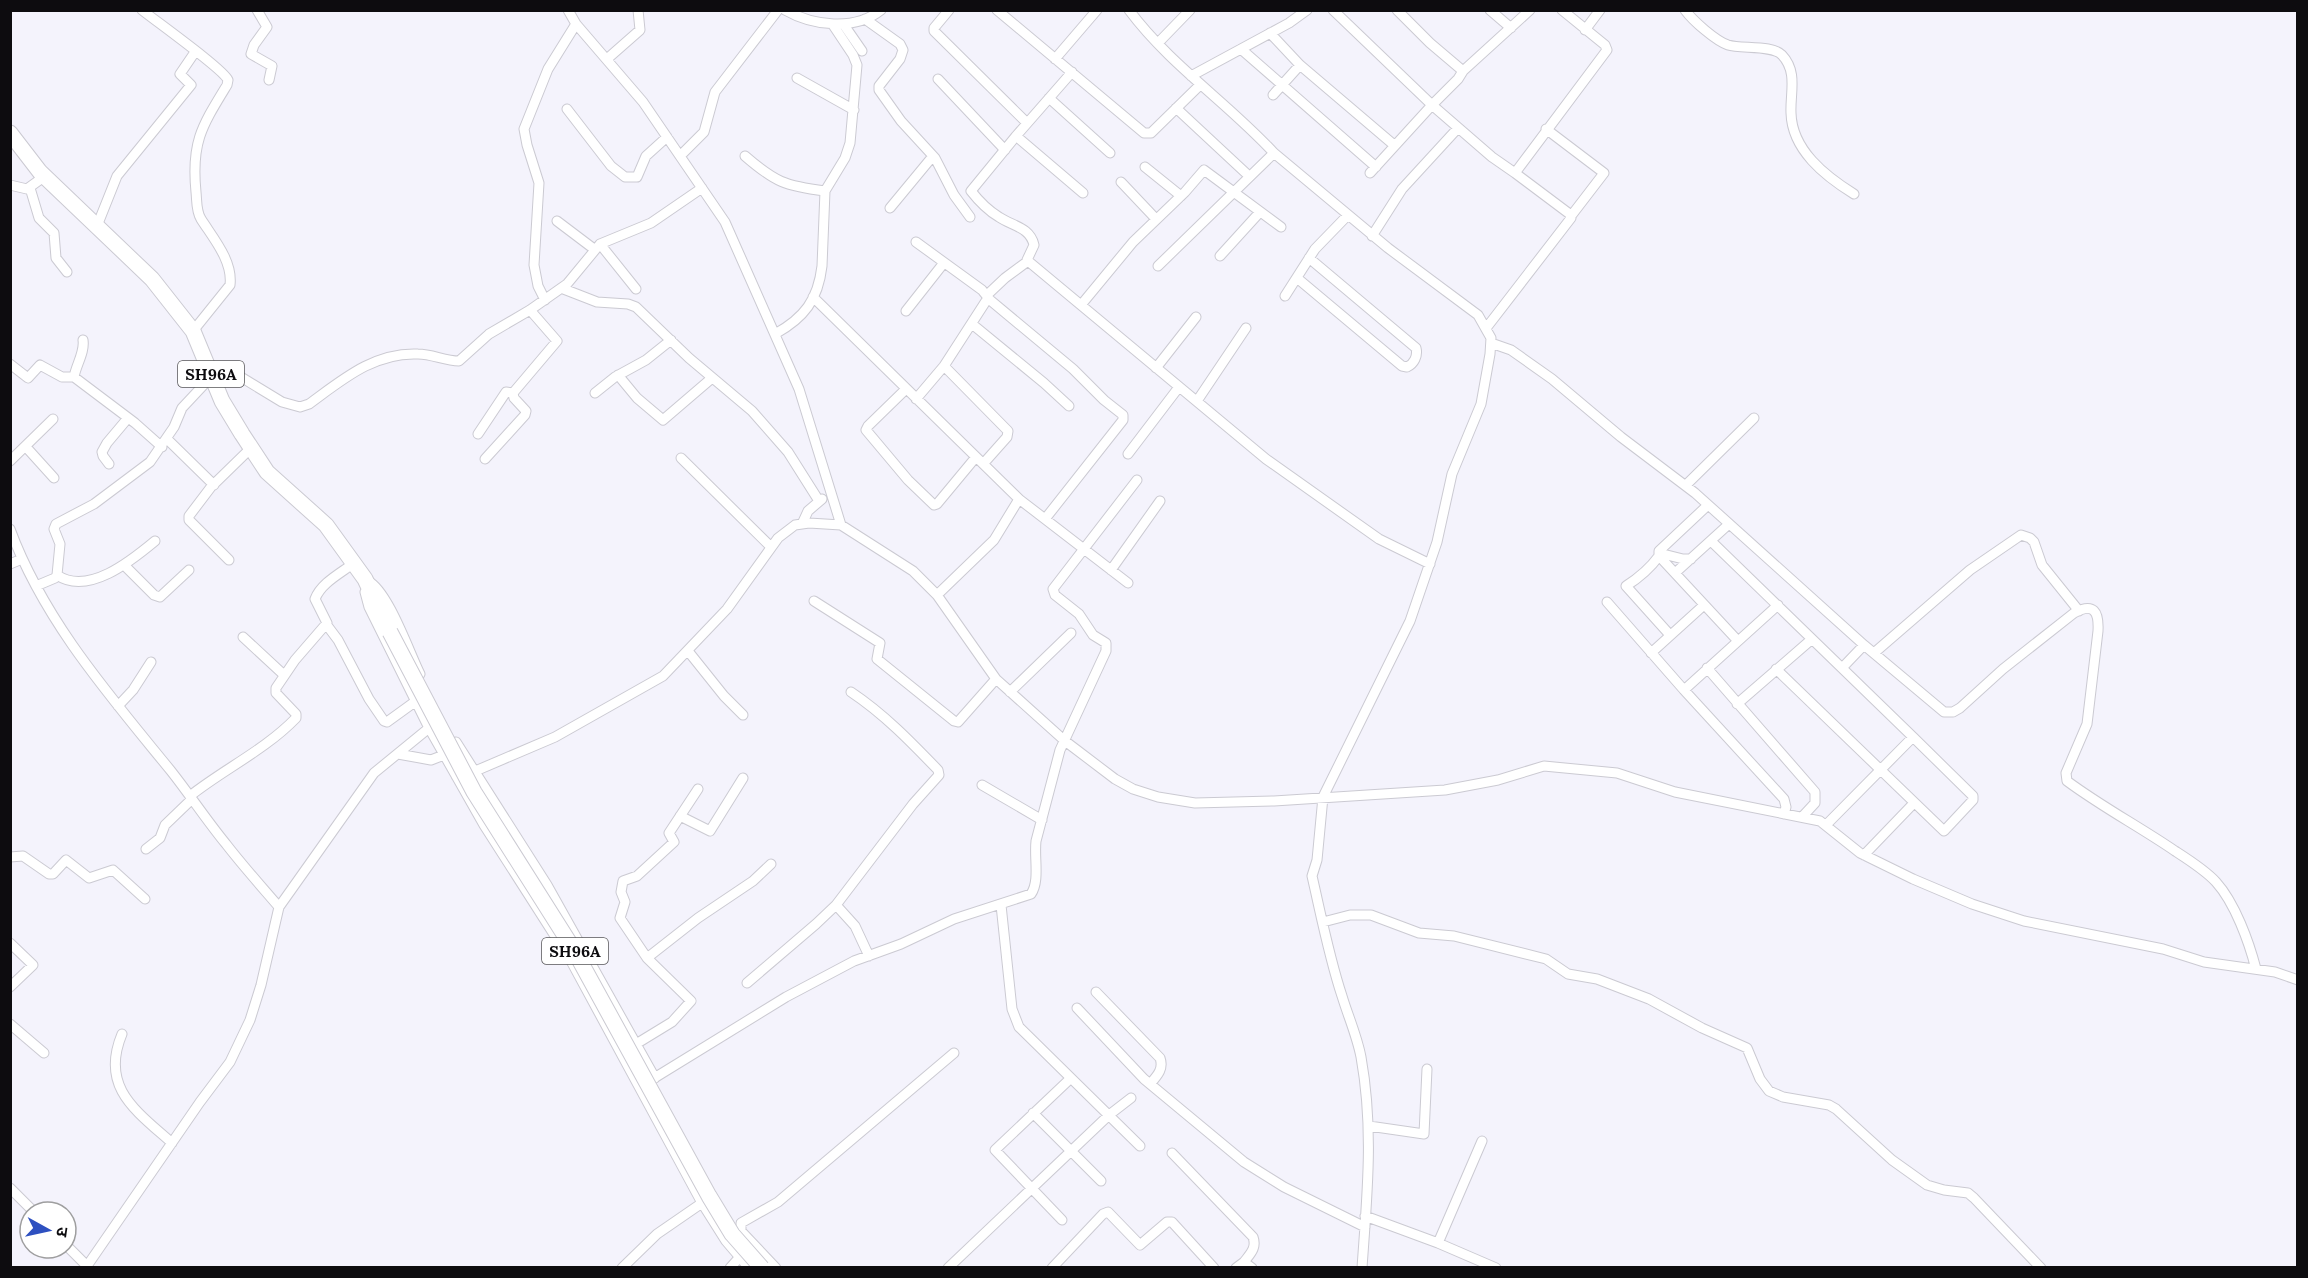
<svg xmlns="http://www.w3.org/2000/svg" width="2308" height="1278" font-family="Lora,'Noto Sans Devanagari',serif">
<rect width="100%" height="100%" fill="#f4f3fc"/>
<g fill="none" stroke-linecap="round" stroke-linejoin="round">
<defs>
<path id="street" d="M 142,10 C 157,22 223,69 228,80 L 227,85 C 202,126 191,142 196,192 C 197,201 196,211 201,219 C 213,238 233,261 230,285 L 193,331
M 257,10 L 267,27 L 254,45 L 251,54 L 272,66 L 269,80
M 568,10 L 576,24 L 643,102 L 725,222 L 799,389 L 841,525
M 785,10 C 813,26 855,31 881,10
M 949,10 L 934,28 L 934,31 L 1027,123
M 997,10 L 1144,133 L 1151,133 L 1200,85
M 1129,10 C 1170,65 1228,103 1274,153 L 1388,248 L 1478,315 L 1491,338 L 1490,354 L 1481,404 L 1452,474 L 1437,542 L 1410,621 L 1323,797 L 1317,860 L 1312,876 C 1321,915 1329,957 1342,996 C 1348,1016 1357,1036 1361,1057 C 1374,1130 1367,1195 1362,1268
M 1333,10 L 1432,105 L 1370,173
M 1397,10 L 1430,43 L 1463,71
M 1490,10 L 1511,28
M 1685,10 C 1693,21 1716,41 1728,45 C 1741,49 1773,45 1782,55 C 1798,72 1790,93 1791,113 C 1792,150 1825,176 1854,194
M 865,19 L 900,44 L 903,50 L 900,59 L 879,86 L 879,90 L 901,121 L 935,158 L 954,195 L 970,217
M 844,25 L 862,51
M 1585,30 L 1600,10
M 1270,33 L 1300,65 L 1394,145
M 1158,43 L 1190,10
M 1241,49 L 1376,167
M 607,59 L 640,30 L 638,10
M 1055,59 L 1097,10
M 1191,76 L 1289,23 L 1307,10
M 797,78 L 854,110
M 938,79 L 1005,150
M 1273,95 L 1300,65
M 1049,98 L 1110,153
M 1176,108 L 1249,176
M 567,109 L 611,166 L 625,177 L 637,177 L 646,156 L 667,137
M 1546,129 L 1604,173 L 1571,216
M 1016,136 L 1083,193
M 680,156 L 704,132 L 715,92 L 778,10
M 745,156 C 775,182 785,186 825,191
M 1145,167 L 1181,196
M 1515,173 L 1492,157 L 1432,105 L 1458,79 L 1463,71 L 1530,10
M 1121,182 L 1156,219
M 10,185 L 27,189 L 45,176
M 30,188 L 39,218 L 54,233 L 56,258 L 67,272
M 890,208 L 933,156
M 557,221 L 594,249
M 97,226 L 117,176 L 191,85 L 180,74 L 195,52
M 1372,236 L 1402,189 L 1458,128
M 916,242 L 982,290 L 990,300
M 600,244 L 636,289
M 1220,256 L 1260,212
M 1027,260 L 1034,245 C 1030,227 1012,226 999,217 C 989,211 978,200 971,191 L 1016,136 L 1072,72
M 1158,266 L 1274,153
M 1297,278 L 1402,366 L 1407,367 C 1414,364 1418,356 1416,348 L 1309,258
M 561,288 L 597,302 L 628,304 L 636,307 L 689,358 L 752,411 L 788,452 L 819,501
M 987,295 L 1005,278 L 1028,261 L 1266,459 L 1379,539 L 1430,564
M 1285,296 L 1315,249 L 1347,216
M 813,297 L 1019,499 L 994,540 L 937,595
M 545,300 L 538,286 L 534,265 L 539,183 L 527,145 L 524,129 L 548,69 L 576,24
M 1081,305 L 1133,242 L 1185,192 L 1204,170 L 1281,227
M 906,311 L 943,264
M 972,324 L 1044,383 L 1069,406
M 1487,327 L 1571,218 L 1571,215 L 1515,173 L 1607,50 L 1605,45 L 1562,10
M 775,334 C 804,318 818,300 822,266 L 825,191 L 845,158 L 850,143 L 857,65 L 853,55 L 833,25
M 1491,343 L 1511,350 L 1552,379 L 1621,437 L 1695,493 L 1864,645 L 1944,712 L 1953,712 L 1960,708 L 2003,669 L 2074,613 C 2094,602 2099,612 2098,631 L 2087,724 L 2066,773 L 2067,781 C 2102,807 2140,827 2175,851 C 2189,860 2205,870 2216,882 C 2235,903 2249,942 2256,969
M 10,364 L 28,378 L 40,365 L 62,377 L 74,377 L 135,423 L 162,447
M 944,366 L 1008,431 L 1007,437 L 983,464
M 1156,368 L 1196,317
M 618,375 L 637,398 L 663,420 L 712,378
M 74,377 C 76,365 85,352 83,340
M 906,389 L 868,426 L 866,430 L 908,480 L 934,505 L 937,504 L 976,457
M 595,393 L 615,377 L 646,360 L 671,340
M 916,399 L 944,366 L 986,301 L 990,300 L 1073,369 L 1104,400 L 1123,415 L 1123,420 L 1045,519
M 1197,401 L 1246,328
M 478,434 L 506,392 L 513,393
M 167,439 L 214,485
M 26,447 L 54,478
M 1128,454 L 1179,387
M 681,458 L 771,547
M 485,459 L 525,415 L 526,411 L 514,398 L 513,393 L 557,341 L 530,310
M 10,461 L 53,419
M 109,464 L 103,456 L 102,452 L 107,443 L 128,418
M 1686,485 L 1754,418
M 1019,499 L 1128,583
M 1708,505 L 1659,551 L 1659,556 L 1738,641
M 802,524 L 808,511 L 822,499
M 10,529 C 44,621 110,696 171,771 C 190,795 207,821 226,844 C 243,866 261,886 279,907
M 1711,541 L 1913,737 L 1826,825
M 1659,553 L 1683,559 L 1691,559
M 1659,556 C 1651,567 1637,579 1626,586 L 1670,635
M 229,560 L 189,520 L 189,516 L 211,487 L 251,448
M 10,564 L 22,559
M 124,565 L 154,595 L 160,597 L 189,570
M 1111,570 L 1160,501
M 1675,573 L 1729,524
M 57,575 C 88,596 131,561 155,541
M 368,581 C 388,591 409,652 420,674
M 36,586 L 55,578 L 57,575 L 60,544 L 54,529 L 56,524 L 94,504 L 150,462 L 174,427 L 182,408 L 212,376 L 226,373 L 236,374 L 282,402 L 300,407 L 309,404 C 342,380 374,352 418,354 C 432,354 445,361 459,361 L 489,334 L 530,310 L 567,284 L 600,244 L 651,223 L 702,188
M 365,592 L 369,607 L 429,728 L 484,825 L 571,961 L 702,1203 L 726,1241 L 749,1268
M 814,601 L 880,643 L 877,659 L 954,721 L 958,722 L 996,679
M 1607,602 L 1684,690 L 1784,799 L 1786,807 L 1784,814
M 326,624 L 338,640 L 369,699 L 384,721 L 387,722 L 416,701
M 243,637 L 284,675
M 688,651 L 724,696 L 743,715
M 1651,653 L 1704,605
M 1874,653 L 1970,570 L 2021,535 L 2030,538 L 2034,542 L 2042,565 L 2079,611
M 1707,668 L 1815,792 L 1815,803 L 1802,817
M 1842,668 L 1864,645
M 1776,669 L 1944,831 L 1973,800 L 1973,796 L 1913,737
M 1684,690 L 1778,605
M 1010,692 L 1071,633
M 1737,704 L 1812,639
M 118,706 L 133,690 L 151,662
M 456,742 L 547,885 L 655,1078
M 398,754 L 431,760 L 444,755
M 456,776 L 473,772 L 555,737 L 663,676 L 727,609 L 778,538 L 795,525 L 809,523 L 841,525 L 913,571 L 937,595 L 996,679 L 1065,741 L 1115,779 L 1133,789 L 1158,797 L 1195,803 L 1274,801 L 1445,790 L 1498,780 L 1544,766 L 1617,773 L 1675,792 L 1820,821 L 1860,853 L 1913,879 L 1972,904 L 2024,921 L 2163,949 L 2204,962 L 2275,972 L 2298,980
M 982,785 L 1042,820
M 190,796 C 224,769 265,750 296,718 L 296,714 L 276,693 L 276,688 L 295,660 L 327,623 L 315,599 C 321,583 341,573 354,563
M 680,816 L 710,831 L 743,778
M 146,849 L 160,838 L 165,825 L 192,799
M 1864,855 L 1914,803
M 10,857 L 23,856 L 49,874 L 53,874 L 66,860 L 89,878 L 113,870 L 145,899
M 836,905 L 855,926 L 869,956
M 1001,905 L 1012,1009 L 1019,1027 L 1140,1146
M 1323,922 L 1350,915 L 1371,915 L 1419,933 L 1454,936 L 1546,959 L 1568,974 L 1597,979 L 1649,999 L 1702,1028 L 1747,1048 L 1760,1079 L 1769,1091 L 1783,1097 L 1829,1105 L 1836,1109 L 1892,1160 L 1927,1185 L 1944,1190 L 1968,1193 L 1974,1198 L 2041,1268
M 10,943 L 33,965 L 10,987
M 647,958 L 698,918 L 753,881 L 771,864
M 747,983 L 816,924 L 836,905 L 913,804 L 939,775 L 938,770 C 911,742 884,714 851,692
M 1096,992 L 1160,1058 C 1164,1069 1157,1076 1150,1084
M 1077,1008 L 1144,1079 L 1244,1162 L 1284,1187 L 1365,1227
M 10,1024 L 44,1053
M 122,1034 C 100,1087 135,1110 172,1143
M 636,1044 L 672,1022 L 691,1001 L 647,958 L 620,918 L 625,902 L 621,892 L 623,881 L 637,876 L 674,842 L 669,833 L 698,789
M 651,1080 L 786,997 L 854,961 L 901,944 L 954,919 L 1031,894 C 1040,881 1034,858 1036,841 L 1060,750 L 1106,651 L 1106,643 L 1093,635 L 1079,614 L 1055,595 L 1053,589 L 1137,480
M 1033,1113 L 1101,1181
M 1369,1126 L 1424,1134 L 1427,1069
M 1172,1153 L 1253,1237 C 1257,1248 1250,1254 1244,1262
M 10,1188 L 34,1212
M 1365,1216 L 1438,1243 L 1496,1268
M 1062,1220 L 995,1150 L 1071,1078
M 1438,1243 L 1482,1141
M 66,1245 L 87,1266 L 200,1102 L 230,1062 L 250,1020 L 261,985 L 279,907 L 374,773 L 429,728
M 622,1268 L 657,1234 L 702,1203
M 730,1268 L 739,1258
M 776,1268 L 741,1231 L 741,1223 L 778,1202 L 954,1053
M 948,1268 L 1109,1115 L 1131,1098
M 1052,1268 L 1103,1214 L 1108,1212 L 1140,1245 L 1167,1222 L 1172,1222 L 1214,1268
M 1236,1268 L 1244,1262 L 1252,1268"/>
<path id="primary" d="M 10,133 L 40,172 L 152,279 L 193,331 L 222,401 L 242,434 L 267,472 L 326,525 L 365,579 L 390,632"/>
</defs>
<use href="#street" stroke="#cbcad2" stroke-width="11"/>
<use href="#primary" stroke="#cbcad2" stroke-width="17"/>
<use href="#street" stroke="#fff" stroke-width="9"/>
<use href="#primary" stroke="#fff" stroke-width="15"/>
<defs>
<path id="primary-bridge" d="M 390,632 L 474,792 L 574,950 L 709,1196 L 732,1234 L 762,1268"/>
</defs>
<use href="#primary-bridge" stroke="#cbcad2" stroke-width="17" stroke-linecap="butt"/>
<use href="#primary-bridge" stroke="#fff" stroke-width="15"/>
</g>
<g text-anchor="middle" stroke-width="4.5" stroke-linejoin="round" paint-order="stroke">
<g fill="#fff" stroke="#565557" stroke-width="1.5">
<rect x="178" y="361" width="66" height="26" rx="4.5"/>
<rect x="542" y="938" width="66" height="26" rx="4.5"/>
</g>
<g font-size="16" font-weight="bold" fill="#0d0c0f">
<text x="211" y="380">SH96A</text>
<text x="575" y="957">SH96A</text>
</g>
</g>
<rect width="2308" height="1278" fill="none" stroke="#0d0c0f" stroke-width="24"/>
<g transform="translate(48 1230) rotate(98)"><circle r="28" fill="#ffffff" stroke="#9e9e9f" stroke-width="1.5"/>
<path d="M0-4.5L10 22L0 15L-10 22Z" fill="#2e50c0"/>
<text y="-9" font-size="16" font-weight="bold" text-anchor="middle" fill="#0d0c0f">उ</text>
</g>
</svg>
